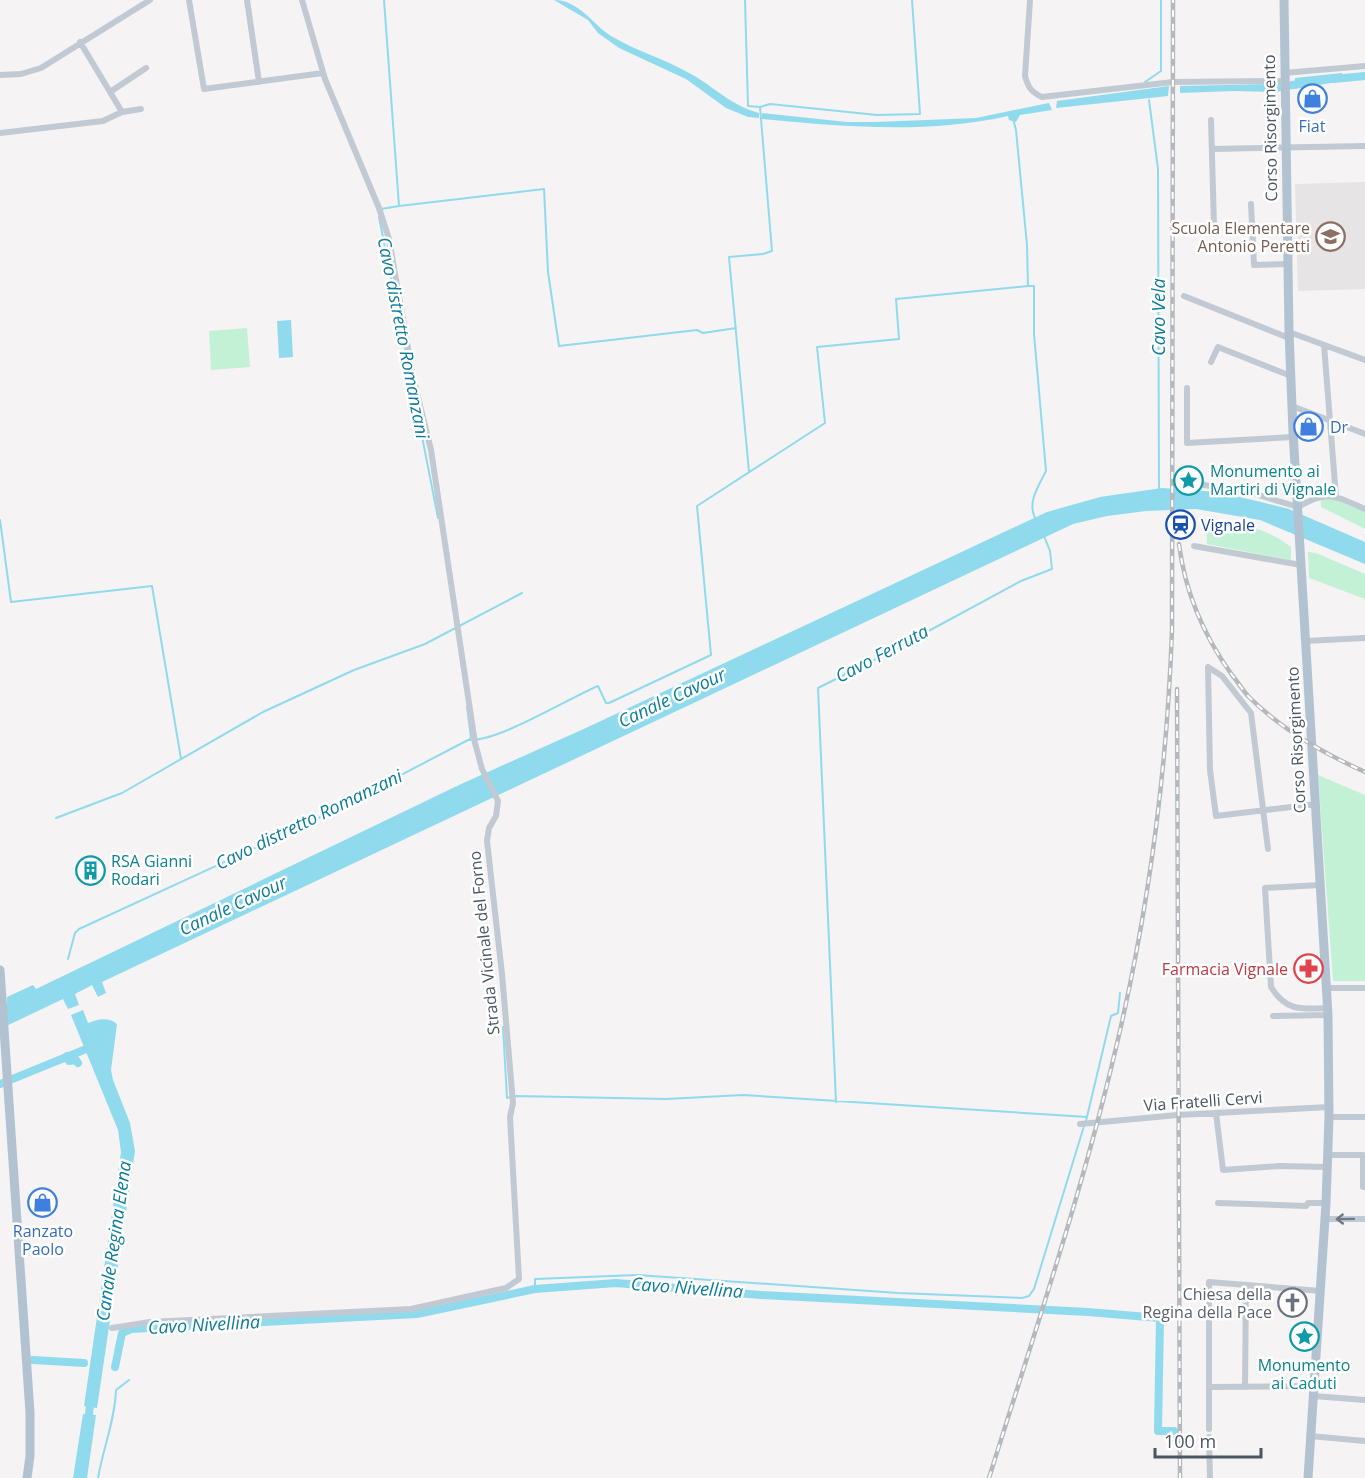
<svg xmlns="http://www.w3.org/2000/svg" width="1365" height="1478" font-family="'Open Sans',sans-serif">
<rect width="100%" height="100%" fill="#f5f3f3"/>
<path fill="#e6e4e5" d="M 1365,182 L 1365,289 L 1298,291 L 1295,184 Z"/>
<path fill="#c3f1d5" d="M 247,328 L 250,367 L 211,370 L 209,331 Z
M 1328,499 L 1335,499 L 1365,512 L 1365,529 L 1321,507 L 1321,500 Z
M 1206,518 C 1237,522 1265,527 1291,547 L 1291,560 L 1207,544 Z
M 1308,552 L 1316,553 L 1365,574 L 1365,599 L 1309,578 Z
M 1318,775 L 1365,795 L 1365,981 L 1333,981 Z"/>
<path fill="#90daee" d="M 554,0 C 579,0 592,24 611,36 C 636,51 665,59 691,74 C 714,87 732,106 759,113 L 759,118 L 748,117 L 726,108 L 686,79 L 619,48 L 598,33 L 588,20 Z
M 1342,73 L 1343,81 L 1294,89 L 1295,78 Z
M 1276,84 L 1276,92 L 1234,91 L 1180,93 L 1180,86 Z
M 1169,86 L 1168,96 L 1056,108 L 1057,101 Z
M 1049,103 L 1052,110 L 1020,115 L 1016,122 L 1009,120 L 1008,116 C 927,134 844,127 762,119 L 762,113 L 847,122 L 876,122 L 976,118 Z
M 291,320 L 293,357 L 279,358 L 277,321 Z
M 1162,488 L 1218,492 L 1261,502 L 1289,509 L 1365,542 L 1365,564 L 1260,520 L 1196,509 L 1146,511 L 1107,516 L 1073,524 L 102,982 L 106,993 L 98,997 L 92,985 L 75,994 L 79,1005 L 68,1009 L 63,999 L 0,1029 L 0,1007 L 7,1004 L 7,997 L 33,985 L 36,989 L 459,785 L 588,727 L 1047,512 L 1100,497 Z
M 83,1010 L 88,1023 C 100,1019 108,1017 117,1024 L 111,1070 L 113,1080 L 130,1123 L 135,1151 L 97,1408 L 84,1406 L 121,1152 L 118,1130 L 71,1015 Z
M 83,1414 L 96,1415 L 87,1478 L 73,1478 Z"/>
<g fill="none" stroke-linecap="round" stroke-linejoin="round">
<path stroke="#90daee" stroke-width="2" d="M 384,0 L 399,206 L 544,189 L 548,272 L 559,346 L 697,330 L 703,333 L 736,328
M 745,0 L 748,106 L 760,107
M 1145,82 L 1161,71 L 1161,0
M 1149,100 L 1158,169 L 1159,492
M 1013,119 L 1016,130 L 1027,245 L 1028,286
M 381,209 L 399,206
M 379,217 L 438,518
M 1028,286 L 1034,286 L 1034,334 L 1046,471 C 1039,485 1027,502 1035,518
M 749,472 L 729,257 L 763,254 L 772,251 L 760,107 L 770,104 L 877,115 L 920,114 L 912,0
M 0,520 L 11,602 L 152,586 L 181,759
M 467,707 L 471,737 L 469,740 C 500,741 567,699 598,686 L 606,703 L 609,703 L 711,655 L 697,506 L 825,423 L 817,347 L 899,339 L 896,299 L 1028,286
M 56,818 L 122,793 L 263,712 L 354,670 L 425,644 L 522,593
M 68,959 L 75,933 L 79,929 L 307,824 L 468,740
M 503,1027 L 507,1098 L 516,1096 L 666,1099 L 743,1095 L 1087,1117
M 836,1102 L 818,688 L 886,654 L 1021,581 L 1052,569 L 1050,551 L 1044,536
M 1086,1121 L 1111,1016 L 1118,1013 L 1120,993
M 535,1289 L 535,1279 L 637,1275 L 898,1293 L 1022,1298 L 1029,1296 L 1034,1289 L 1084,1126
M 98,1478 C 103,1449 115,1420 116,1390 L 129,1380"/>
<path stroke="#90daee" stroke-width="8" d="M 1334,79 L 1365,76
M 1269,89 L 1304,83
M 67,1056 L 69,1061 L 76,1060 L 78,1063
M 0,1084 L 91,1047
M 33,1360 L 84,1363
M 115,1367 L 122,1333 L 131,1329 L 417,1314 L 535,1289 L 616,1283 L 761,1295 L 1088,1312 L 1160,1318 L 1158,1431 L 1174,1431
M 88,1423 L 91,1396"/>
<path stroke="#c1cad2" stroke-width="6" d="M 189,0 L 204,89 L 323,73
M 247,0 L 259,82
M 1030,0 L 1025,76 C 1028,87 1031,92 1042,97 L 1173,82 L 1284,81
M 80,42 L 122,112
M 1284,73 L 1365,66
M 0,75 L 21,74 L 41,68 L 150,0
M 110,92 L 146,68
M 1211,120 L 1214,226
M 0,133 L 103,121 L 122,112 L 141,109
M 1212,149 L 1365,146
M 1251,204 L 1254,265 L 1288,264
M 1184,296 L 1289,338
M 1289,332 L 1365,360
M 1324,345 L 1336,497
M 1211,362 L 1218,347 L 1291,376
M 1187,388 L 1187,443 L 1293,437
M 1292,406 L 1365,434
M 1193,483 L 1255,494 L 1298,507 C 1328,489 1335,496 1365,509
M 1194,546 L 1301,565
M 1305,641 L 1365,638
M 1268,849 L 1251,713 L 1222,676 L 1208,667 L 1210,770 L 1216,816 L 1308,805 L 1315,805
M 1320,885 L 1265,888 L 1271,987 C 1287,1012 1301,1009 1328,1008
M 1327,988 L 1365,988
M 1273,1016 L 1328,1015
M 1216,1113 L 1223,1170 L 1280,1166 L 1328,1167
M 1329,1117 L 1365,1117
M 1080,1124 L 1178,1115 L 1329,1107
M 1328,1155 L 1363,1155 L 1363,1187 L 1365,1187
M 1218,1203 L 1306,1206 L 1308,1203 L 1326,1203
M 1325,1219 L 1365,1219
M 112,1328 L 150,1322 L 411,1309 L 506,1288 L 519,1279 L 510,1117 L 513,1103 L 502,974 L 487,841 L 489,828 L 496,816 L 498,801 L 482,769 L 475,743 L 431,450 L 413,377 L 389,239 L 379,208 L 325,79 L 302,0
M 1209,1387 L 1314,1386
M 1245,1387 L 1246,1285
M 1313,1396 L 1365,1400
M 1209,1429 L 1209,1282 L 1321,1291
M 1310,1436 L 1365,1441
M 1209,1437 L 1210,1478"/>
<path stroke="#b3c2d1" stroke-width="9" d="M 1284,0 L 1289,332 L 1293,432 L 1328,1015 L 1329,1117 L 1326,1203 L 1308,1478
M 0,970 L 30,1413 L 30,1456 L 27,1478"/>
<defs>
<path id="rail" d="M 1179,544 C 1185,592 1204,636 1232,675 C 1238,682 1243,691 1249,697 C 1282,730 1323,753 1365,772
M 1177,689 L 1180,1478
M 989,1478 C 1033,1337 1081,1196 1115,1052 C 1148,914 1167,772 1172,630 L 1173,0"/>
</defs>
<use href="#rail" stroke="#b5b8bd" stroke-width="4.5"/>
<use href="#rail" stroke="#fff" stroke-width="2" stroke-dasharray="7" stroke-linecap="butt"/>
</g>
<defs><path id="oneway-shaft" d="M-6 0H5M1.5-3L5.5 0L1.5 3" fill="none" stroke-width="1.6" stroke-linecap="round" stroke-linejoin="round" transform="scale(1.5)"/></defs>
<use stroke="#6e7983" href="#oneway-shaft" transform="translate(1345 1219) rotate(179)"/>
<defs>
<symbol id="shop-ring" viewBox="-11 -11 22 22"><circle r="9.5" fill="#fff" stroke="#3f7fe0" stroke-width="1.5"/><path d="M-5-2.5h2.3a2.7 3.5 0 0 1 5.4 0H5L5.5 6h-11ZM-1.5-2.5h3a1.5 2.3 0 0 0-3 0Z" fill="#3f7fe0"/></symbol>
<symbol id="school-ring" viewBox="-11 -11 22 22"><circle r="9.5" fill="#fff" stroke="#8d6e63" stroke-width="1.5"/><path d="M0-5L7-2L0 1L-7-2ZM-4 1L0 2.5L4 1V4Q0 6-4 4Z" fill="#8d6e63"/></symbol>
<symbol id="sight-ring" viewBox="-11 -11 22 22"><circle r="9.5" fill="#fff" stroke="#0f9aa8" stroke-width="1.5"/><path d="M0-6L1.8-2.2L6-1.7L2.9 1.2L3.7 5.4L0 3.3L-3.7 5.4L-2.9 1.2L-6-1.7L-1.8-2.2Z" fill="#0f9aa8"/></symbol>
<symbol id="station-ring" viewBox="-11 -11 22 22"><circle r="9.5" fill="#fff" stroke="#1a4fb4" stroke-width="1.5"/><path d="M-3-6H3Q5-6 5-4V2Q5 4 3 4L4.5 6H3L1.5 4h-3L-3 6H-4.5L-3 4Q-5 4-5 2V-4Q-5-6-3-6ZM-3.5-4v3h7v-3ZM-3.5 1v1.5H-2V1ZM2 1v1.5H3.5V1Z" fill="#1a4fb4"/></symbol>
<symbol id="building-ring" viewBox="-11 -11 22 22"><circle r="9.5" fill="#fff" stroke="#0f9aa8" stroke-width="1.5"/><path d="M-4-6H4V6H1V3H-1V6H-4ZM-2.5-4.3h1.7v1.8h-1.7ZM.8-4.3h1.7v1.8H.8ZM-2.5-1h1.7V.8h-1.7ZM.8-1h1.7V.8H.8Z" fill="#0f9aa8"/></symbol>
<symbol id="pharmacy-ring" viewBox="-11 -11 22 22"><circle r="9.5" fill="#fff" stroke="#e0444e" stroke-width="1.5"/><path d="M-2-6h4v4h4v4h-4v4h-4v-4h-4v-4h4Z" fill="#e0444e"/></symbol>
<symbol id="church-ring" viewBox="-11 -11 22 22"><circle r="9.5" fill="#fff" stroke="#6b7280" stroke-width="1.5"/><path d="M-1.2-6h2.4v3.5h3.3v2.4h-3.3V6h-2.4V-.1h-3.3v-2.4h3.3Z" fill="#6b7280"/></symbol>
</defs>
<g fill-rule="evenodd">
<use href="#shop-ring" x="1296" y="82" width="33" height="33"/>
<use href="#school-ring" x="1314" y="220" width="33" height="33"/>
<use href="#shop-ring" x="1292" y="410" width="33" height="33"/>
<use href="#sight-ring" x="1172" y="464" width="33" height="33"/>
<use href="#station-ring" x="1164" y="508" width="33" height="33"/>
<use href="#building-ring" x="74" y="854" width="33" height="33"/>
<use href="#pharmacy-ring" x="1292" y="952" width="33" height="33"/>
<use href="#shop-ring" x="26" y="1186" width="33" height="33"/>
<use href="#church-ring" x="1276" y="1286" width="33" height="33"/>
<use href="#sight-ring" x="1288" y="1320" width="33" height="33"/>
</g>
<g text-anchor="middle" stroke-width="5" stroke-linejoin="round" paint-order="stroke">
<g font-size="16" fill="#366cbe" stroke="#fff">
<text x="1312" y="132">Fiat</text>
<text x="1330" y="433" text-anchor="start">Dr</text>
<text x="43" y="1237">Ranzato<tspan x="43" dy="18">Paolo</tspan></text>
</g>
<g font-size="16" fill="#4a5661" stroke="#fff">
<text transform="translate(1270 128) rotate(-91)" y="6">Corso Risorgimento</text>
<text transform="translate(1296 740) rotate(-93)" y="6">Corso Risorgimento</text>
<text transform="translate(484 943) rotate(-96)" y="6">Strada Vicinale del Forno</text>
<text transform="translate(1203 1101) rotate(-4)" y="6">Via Fratelli Cervi</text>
</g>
<g font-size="16" fill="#785e54" stroke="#fff" text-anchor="end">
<text x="1310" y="234">Scuola Elementare<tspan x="1310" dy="18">Antonio Peretti</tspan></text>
</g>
<g font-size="16" fill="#0d838f" stroke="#fff" text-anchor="start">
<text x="1210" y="477">Monumento ai<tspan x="1210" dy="18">Martiri di Vignale</tspan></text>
<text x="111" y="867">RSA Gianni<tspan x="111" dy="18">Rodari</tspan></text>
<text x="1304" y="1371" text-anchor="middle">Monumento<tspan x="1304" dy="18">ai Caduti</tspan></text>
</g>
<g font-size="16" fill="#164399" stroke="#fff" text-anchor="start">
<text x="1201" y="531">Vignale</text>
</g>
<g font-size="16" fill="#be3a42" stroke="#fff" text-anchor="end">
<text x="1288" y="975">Farmacia Vignale</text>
</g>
<g font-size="16" fill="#5b616d" stroke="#fff" text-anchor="end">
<text x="1272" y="1300">Chiesa della<tspan x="1272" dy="18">Regina della Pace</tspan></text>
</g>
<g font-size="18" font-style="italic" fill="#0c7c9b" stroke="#fff">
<text transform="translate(1159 317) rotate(-90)" y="6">Cavo Vela</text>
<text transform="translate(403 338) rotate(79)" y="6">Cavo distretto Romanzani</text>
<text transform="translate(882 654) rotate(-28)" y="6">Cavo Ferruta</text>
<text transform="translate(672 698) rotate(-25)" y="6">Canale Cavour</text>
<text transform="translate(309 820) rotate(-26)" y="6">Cavo distretto Romanzani</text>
<text transform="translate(233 906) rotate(-25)" y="6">Canale Cavour</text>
<text transform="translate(114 1241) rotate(-82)" y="6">Canale Regina Elena</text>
<text transform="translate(687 1288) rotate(4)" y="6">Cavo Nivellina</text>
<text transform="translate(204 1325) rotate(-3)" y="6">Cavo Nivellina</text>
</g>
</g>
<path d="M1155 1448v9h106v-9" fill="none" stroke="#4a5661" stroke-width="3"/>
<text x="1164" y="1448" font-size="18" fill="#4a5661" stroke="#ffffff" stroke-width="4.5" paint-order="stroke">100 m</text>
</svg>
